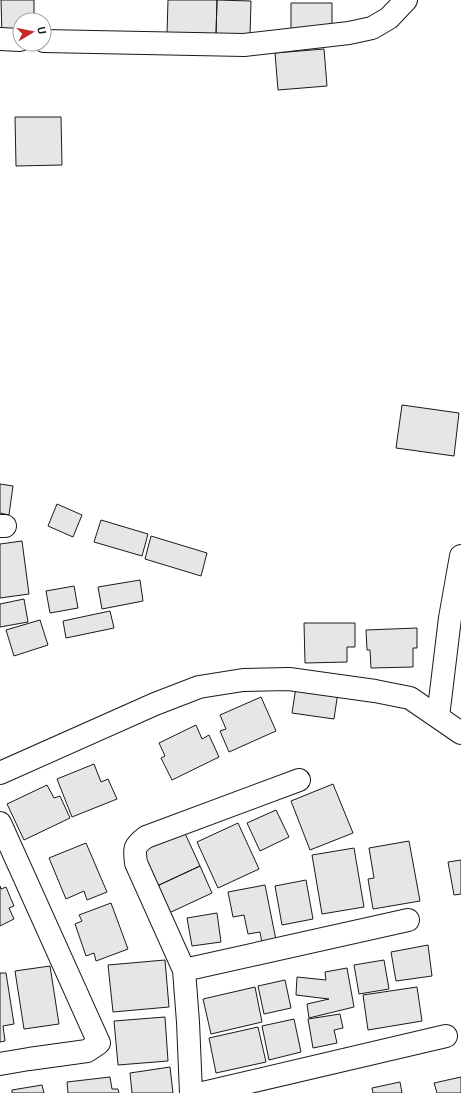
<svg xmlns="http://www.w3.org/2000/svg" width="461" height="1093" font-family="Roboto,sans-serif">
<rect width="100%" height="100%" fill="#fff"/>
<path fill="#e6e6e6" stroke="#1a1a1a" d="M 1,0 L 34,0 L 34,20 L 20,20 L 20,36 L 2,36 Z
M 168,0 L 217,0 L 216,35 L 167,34 Z
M 217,0 L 251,1 L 250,36 L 216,35 Z
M 291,3 L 332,3 L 332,30 L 291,29 Z
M 324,49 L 327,86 L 278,90 L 275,53 Z
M 15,117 L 61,117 L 62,165 L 16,166 Z
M 402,405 L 459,413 L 454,456 L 396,448 Z
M 0,484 L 13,486 L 9,515 L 0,513 Z
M 57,504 L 82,515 L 73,537 L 48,526 Z
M 101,520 L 148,534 L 142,556 L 94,542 Z
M 151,536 L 207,553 L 201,576 L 145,559 Z
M 22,541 L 29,594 L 0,598 L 0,544 Z
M 140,580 L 143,601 L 102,609 L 98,587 Z
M 74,586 L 78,608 L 50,613 L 46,591 Z
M 24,599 L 28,622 L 0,627 L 0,604 Z
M 110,611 L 114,628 L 66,638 L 63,621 Z
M 40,620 L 48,645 L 14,656 L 6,630 Z
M 304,623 L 355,623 L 355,647 L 347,647 L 347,662 L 305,663 Z
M 417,628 L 417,648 L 413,648 L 413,667 L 371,668 L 370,650 L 367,650 L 366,630 Z
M 296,687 L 338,692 L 334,719 L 292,713 Z
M 261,697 L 276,731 L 229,752 L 220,731 L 226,729 L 220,715 Z
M 196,725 L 202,739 L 209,735 L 219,757 L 172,780 L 161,758 L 165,756 L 159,743 Z
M 94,764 L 101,782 L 108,779 L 117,799 L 72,817 L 57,779 Z
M 333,784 L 353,833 L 310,850 L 291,801 Z
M 47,785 L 54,798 L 60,796 L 70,818 L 24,840 L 7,804 Z
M 276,810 L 289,837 L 260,851 L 247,823 Z
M 238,823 L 259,869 L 218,888 L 197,842 Z
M 183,829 L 200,866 L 157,886 L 141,849 Z
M 409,841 L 420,901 L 373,909 L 368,879 L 374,878 L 369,848 Z
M 86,843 L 107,892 L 87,900 L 84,891 L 66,899 L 49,858 Z
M 354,848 L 364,907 L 322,914 L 312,855 Z
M 461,860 L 461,894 L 454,895 L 448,862 Z
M 200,866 L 212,893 L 169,913 L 157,886 Z
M 306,880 L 313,919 L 282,925 L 275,886 Z
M 265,885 L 276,940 L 262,943 L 260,932 L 248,934 L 244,915 L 233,917 L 228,892 Z
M 0,886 L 1,889 L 6,887 L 14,906 L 9,908 L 14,919 L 0,926 Z
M 111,903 L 128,949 L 96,961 L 94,953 L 86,956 L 75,924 L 82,921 L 79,915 Z
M 217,913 L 221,942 L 192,946 L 187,918 Z
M 428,945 L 432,976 L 396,981 L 391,952 Z
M 165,960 L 169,1007 L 113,1012 L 108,965 Z
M 384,960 L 389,989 L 359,994 L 354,965 Z
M 50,966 L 59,1024 L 24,1029 L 15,971 Z
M 347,968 L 354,1007 L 309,1018 L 307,1004 L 329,999 L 296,995 L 297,977 L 326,980 L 325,972 Z
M 0,973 L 6,973 L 14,1024 L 3,1026 L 5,1041 L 0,1042 Z
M 285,980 L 291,1008 L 264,1014 L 258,986 Z
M 255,987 L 262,1022 L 211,1034 L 203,999 Z
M 417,987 L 422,1021 L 368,1030 L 363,995 Z
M 340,1014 L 343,1028 L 334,1030 L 337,1043 L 313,1048 L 308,1019 Z
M 165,1017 L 168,1061 L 118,1065 L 114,1021 Z
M 294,1019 L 301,1052 L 269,1060 L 262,1026 Z
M 258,1027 L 266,1062 L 216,1073 L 209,1038 Z
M 170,1067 L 173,1093 L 132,1093 L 130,1073 Z
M 110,1077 L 112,1089 L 118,1089 L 119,1093 L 68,1093 L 67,1082 Z
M 461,1077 L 461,1093 L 437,1093 L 434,1083 Z
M 400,1082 L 402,1093 L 373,1093 L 372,1088 Z
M 42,1085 L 44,1093 L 12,1093 L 12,1090 Z"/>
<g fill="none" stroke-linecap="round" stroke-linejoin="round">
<defs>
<path id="street" d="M 0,39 L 20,40
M 44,41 L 244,45 L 349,33 L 372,28 L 389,18 L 406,0
M 0,526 L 5,526
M 438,717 L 450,618 L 461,556
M 0,773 L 155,704 L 199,687 L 243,680 L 289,679 L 375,691 L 410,698 L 461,733
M 0,823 L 99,1043 L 87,1051 L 29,1059 L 0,1064
M 184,970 L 408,920
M 191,1093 L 188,1022 L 184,970 L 136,863 C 134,848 134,846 146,837 L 299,780
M 203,1093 L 446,1036"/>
</defs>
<use href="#street" stroke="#1a1a1a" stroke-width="24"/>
<use href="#street" stroke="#fff" stroke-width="22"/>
</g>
<g transform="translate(32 32) rotate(80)"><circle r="19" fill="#ffffff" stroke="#a3a3a3"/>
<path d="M0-3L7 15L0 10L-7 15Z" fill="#c62828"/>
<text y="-6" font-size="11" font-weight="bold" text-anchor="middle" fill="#1a1a1a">U</text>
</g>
</svg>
